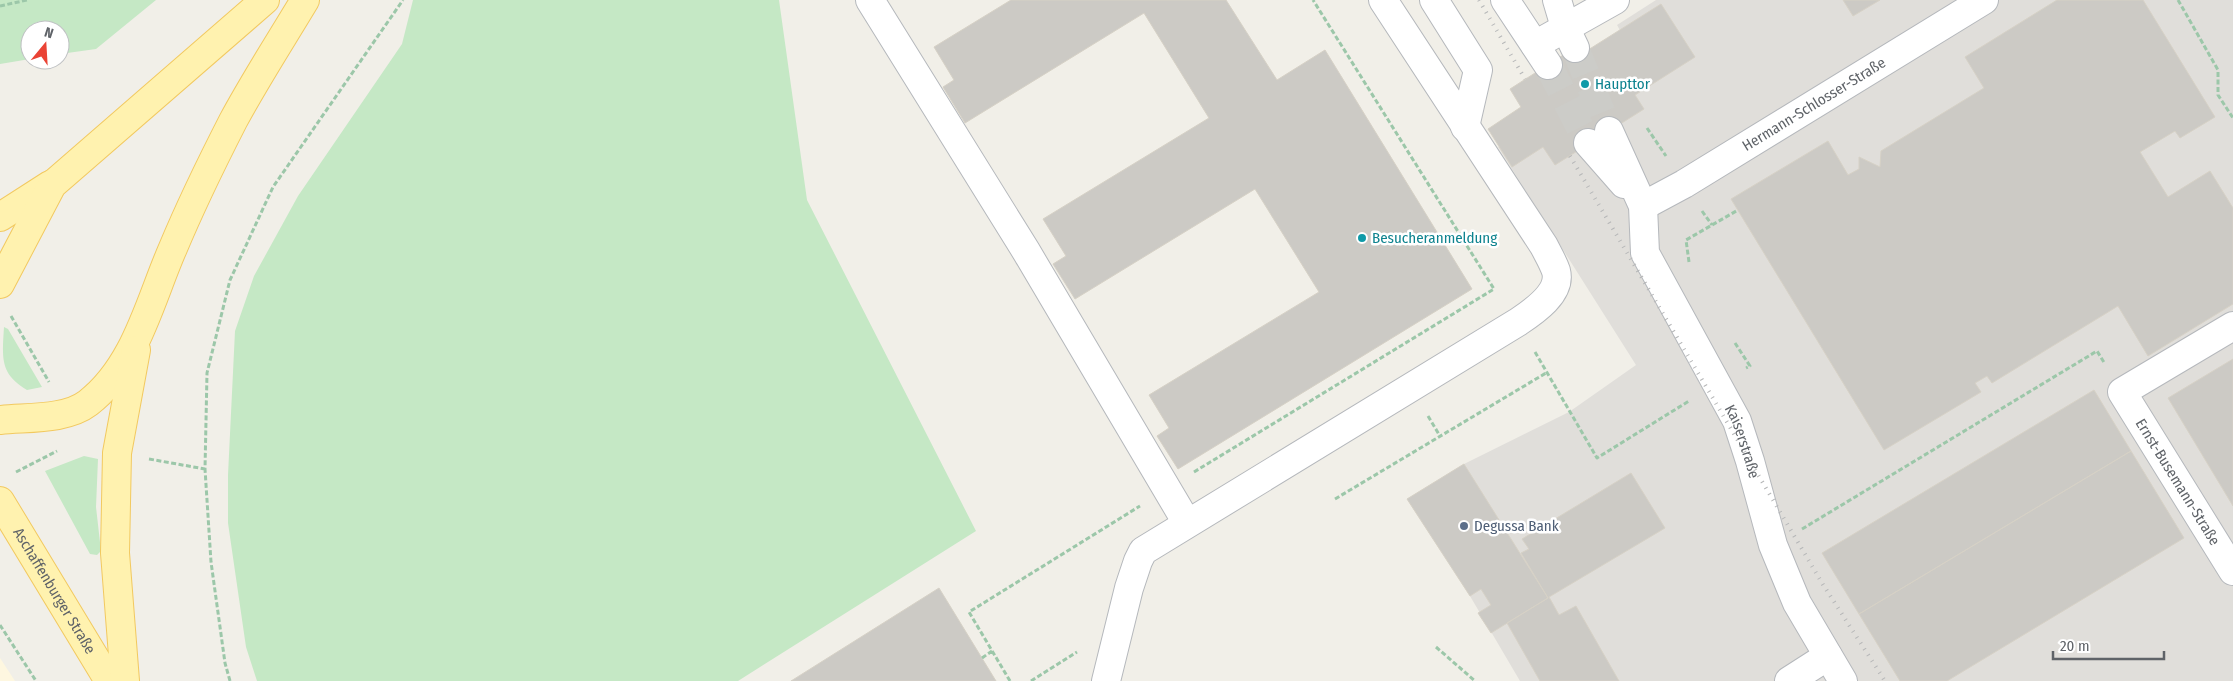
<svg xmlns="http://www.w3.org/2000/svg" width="2233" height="681" font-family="'Fira Sans Condensed',sans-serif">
<rect width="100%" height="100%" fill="#f1efe8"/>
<path fill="#fef7e0" d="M 0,658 L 15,681 L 0,681 Z"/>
<path fill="#e0deda" d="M 1656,0 L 2233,0 L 2233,681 L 1520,681 L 1470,596 L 1407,499 L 1464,464 L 1569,412 L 1636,365 L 1498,147 L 1550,119 L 1638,62 L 1617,25 Z"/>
<path fill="#c5e8c5" d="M 0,0 L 156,0 L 96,49 L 60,54 L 60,30 L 30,30 L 30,59 L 0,64 Z
M 413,0 L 779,0 L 807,200 L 976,531 L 738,681 L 257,681 L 246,647 L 228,523 L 228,475 L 235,331 L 254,276 L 298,196 L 402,44 Z
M 4,327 L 8,329 L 42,387 L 27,390 C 0,374 2,359 4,327 Z
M 84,456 L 98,459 L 96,507 L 101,551 L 97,555 L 90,554 L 45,471 Z"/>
<path fill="#cccac5" stroke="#d6d1c6" d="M 1011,0 L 1226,0 L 1277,80 L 1325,50 L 1472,289 L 1178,469 L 1157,436 L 1169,428 L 1149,395 L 1319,292 L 1255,189 L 1075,299 L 1053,264 L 1066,256 L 1043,219 L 1209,118 L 1144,13 L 965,123 L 943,87 L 954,80 L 934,47 Z
M 1843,0 L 1880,0 L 1853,16 Z
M 2057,0 L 2143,0 L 2215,117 L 2180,138 L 2175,131 L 2140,152 L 2168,197 L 2210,171 L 2233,208 L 2233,304 L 2148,356 L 2118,306 L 1992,383 L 1987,376 L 1975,383 L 1981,392 L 1884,450 L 1731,199 L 1828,141 L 1848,175 L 1859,169 L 1859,157 L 1880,167 L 1881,151 L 1984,88 L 1965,57 Z
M 1661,4 L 1695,57 L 1635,95 L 1644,109 L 1555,165 L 1543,147 L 1512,167 L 1488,129 L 1521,107 L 1510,89 L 1582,43 L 1588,50 Z
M 2233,359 L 2233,506 L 2168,398 Z
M 2094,390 L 2131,451 L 1859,614 L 1822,553 Z
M 2131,451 L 2184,538 L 1947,681 L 1900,681 L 1859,614 Z
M 1464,464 L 1548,598 L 1491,633 L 1478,613 L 1491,605 L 1481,589 L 1470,596 L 1407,499 Z
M 1631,473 L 1665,528 L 1549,597 L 1559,615 L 1576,606 L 1619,681 L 1540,681 L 1507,623 L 1548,598 L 1521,553 L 1529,549 L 1522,539 Z
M 939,588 L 996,681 L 791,681 Z"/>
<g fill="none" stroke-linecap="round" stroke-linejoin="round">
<path stroke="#ccccc8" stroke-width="28" stroke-dasharray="28 14" stroke-linecap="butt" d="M 1575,48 L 1609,131
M 1548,65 L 1588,143"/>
<defs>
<g id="minor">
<path d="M 870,0 L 1026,251 L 1187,523"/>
<path d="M 1434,0 L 1478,70 L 1465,127"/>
<path d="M 1505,0 L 1548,65"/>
<path d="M 1557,0 L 1565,27 L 1575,48"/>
<path d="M 1535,45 L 1615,0"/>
<path id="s1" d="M 1609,131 L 1643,206 L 1645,253 L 1737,421 L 1750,461 L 1773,545 L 1797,603 L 1843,681"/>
<path d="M 1588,143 L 1624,184"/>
<path id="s2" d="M 1643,206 L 1684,184 L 1984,0"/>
<path id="s3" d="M 2233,326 L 2122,392 L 2233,571"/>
<path d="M 1106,681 L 1129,588 L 1138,561 L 1143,551 L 1518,322 C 1533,312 1562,293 1556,271 C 1553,262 1548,254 1544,246 L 1383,0"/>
<path d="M 1789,681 L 1828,656"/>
</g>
<g id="major">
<path d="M 0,217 L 50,185"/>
<path d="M 0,284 L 52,185 L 265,0"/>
<path d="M 0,420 C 27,417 66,420 88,403 C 136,366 150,300 173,248 C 191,205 212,162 233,121 C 255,80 281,40 305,0"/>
<path id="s4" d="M 0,501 L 109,681"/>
<path d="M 125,681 L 115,553 L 117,453 L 136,350"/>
</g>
</defs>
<use href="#minor" stroke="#b5b8bc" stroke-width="30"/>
<use href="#major" stroke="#f2c960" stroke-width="30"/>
<path stroke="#9cc7a9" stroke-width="3" stroke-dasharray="5 2.5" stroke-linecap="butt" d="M 2178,0 L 2218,70 L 2218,95 L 2233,118
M 0,6 L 27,0
M 1647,128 L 1666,156
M 1702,211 L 1712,225
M 1689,262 L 1686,240 L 1738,210
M 11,316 L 49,382
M 1735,343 L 1750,366 L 1746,368
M 1535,352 L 1597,458 L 1689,401
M 1428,416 L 1440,436
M 149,459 L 205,469
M 16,472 L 57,451
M 1194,472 L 1494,289 L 1313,0
M 1335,499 L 1546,373
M 1802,529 L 2097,351 L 2105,364
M 0,625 L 36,681
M 1436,647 L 1475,681
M 982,658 L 992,651
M 230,681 L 225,663 L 211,562 L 205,469 L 207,373 L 230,280 L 273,187 L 403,0
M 1010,681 L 969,612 L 1140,506
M 1031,681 L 1077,652"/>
<use href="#minor" stroke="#fff" stroke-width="28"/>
<use href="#major" stroke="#fff2af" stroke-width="28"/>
<path stroke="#b6b7b8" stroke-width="4" stroke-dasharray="1 6" stroke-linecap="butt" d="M 1479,0 L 1525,79
M 1570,156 L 1822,583 L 1885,681"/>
</g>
<g fill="#0f9aa8" stroke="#fff" stroke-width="2">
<circle cx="1585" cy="84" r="5"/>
<circle cx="1362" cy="238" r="5"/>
</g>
<circle fill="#5c6f8a" stroke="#fff" stroke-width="2" cx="1464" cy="526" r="5"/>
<g text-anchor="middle" stroke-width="5" stroke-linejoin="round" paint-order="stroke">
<g font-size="15" fill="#0d838f" stroke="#fff" text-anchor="start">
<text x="1595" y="89">Haupttor</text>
<text x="1372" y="243">Besucheranmeldung</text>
</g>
<g font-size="15" fill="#5f6368" stroke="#fff">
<text dy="5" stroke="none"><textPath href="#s2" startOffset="199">Hermann-Schlosser-Straße</textPath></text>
<text dy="5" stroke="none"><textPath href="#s1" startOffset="342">Kaiserstraße</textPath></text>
<text dy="5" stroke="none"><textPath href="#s3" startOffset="235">Ernst-Busemann-Straße</textPath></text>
<text dy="5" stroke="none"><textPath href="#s4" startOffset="105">Aschaffenburger Straße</textPath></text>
</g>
<g font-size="15" fill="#4e5e75" stroke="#fff" text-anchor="start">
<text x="1474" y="531">Degussa Bank</text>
</g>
</g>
<g transform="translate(45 45) rotate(18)"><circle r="24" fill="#ffffff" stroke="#bfc1c3"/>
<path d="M0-4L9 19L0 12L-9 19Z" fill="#ea4335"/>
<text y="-8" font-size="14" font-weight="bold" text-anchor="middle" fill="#5f6368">N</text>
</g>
<path d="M2053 651v8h111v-8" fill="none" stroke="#5f6368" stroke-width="2.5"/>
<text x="2060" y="651" font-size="15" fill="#5f6368" stroke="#ffffff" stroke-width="4" paint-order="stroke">20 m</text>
</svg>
